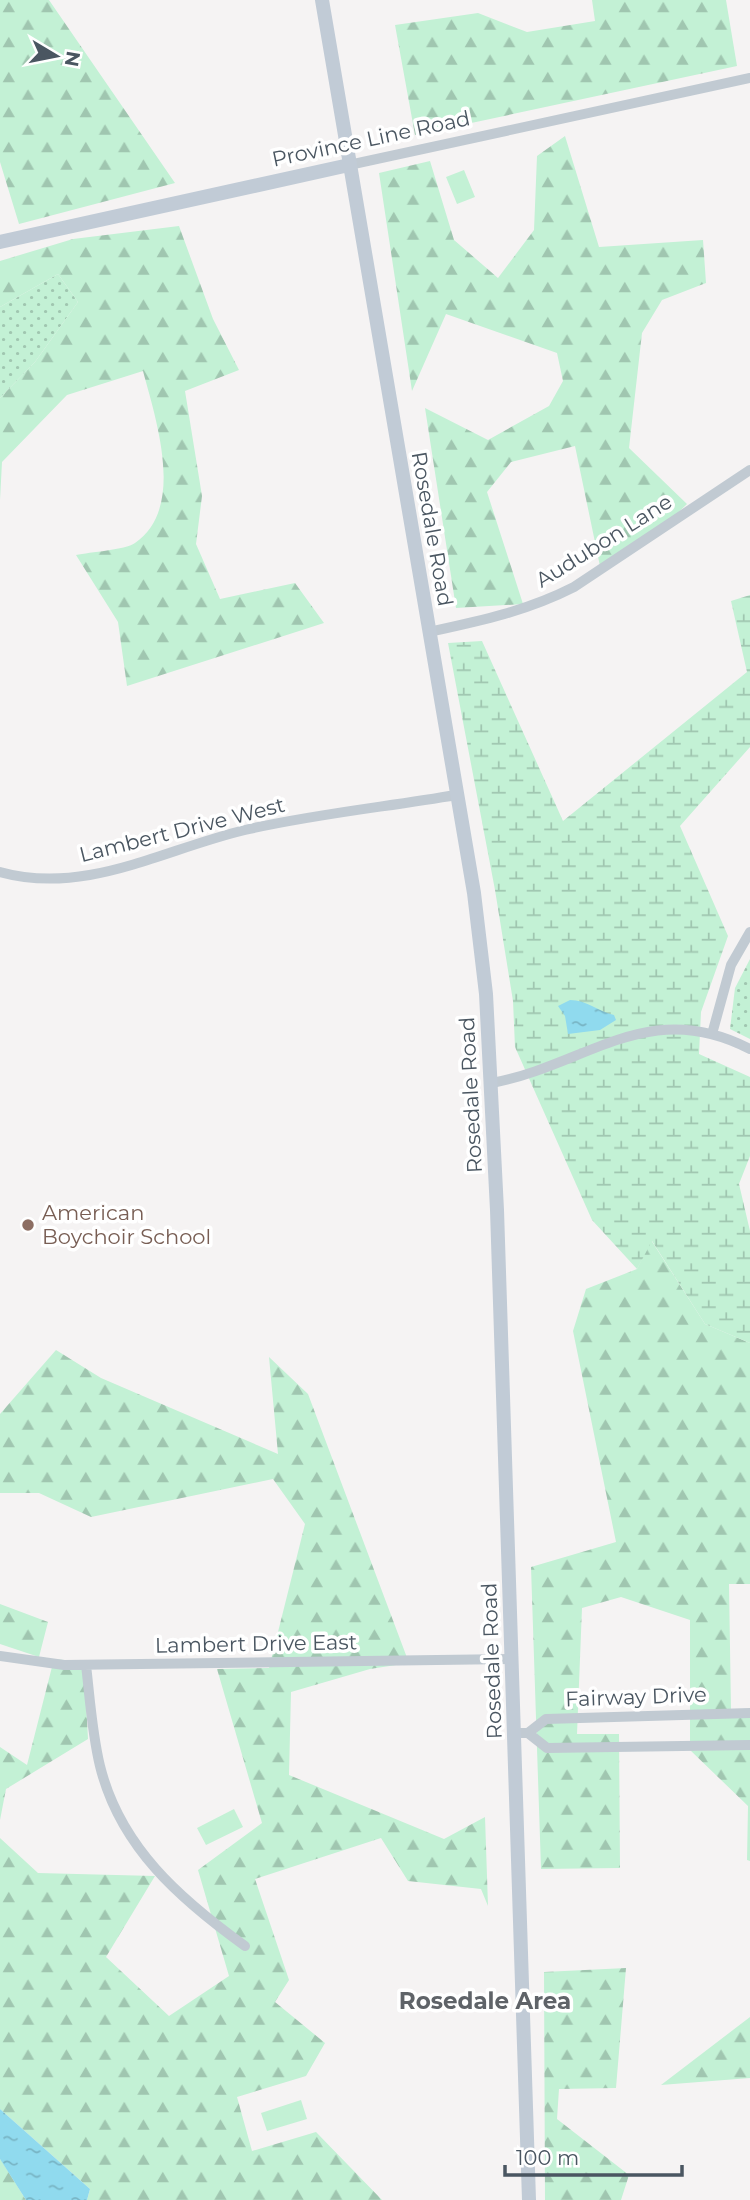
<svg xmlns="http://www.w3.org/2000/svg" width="750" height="2200" font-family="Montserrat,sans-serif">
<defs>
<pattern id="grass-dots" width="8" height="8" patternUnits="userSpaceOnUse" patternTransform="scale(1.75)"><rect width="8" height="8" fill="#c3f1d5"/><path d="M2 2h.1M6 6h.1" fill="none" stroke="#a0c6b0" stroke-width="1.8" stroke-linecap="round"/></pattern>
<pattern id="forest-firs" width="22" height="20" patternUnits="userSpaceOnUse" patternTransform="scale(1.75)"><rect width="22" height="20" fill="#c3f1d5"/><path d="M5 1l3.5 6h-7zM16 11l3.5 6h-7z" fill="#a0c6b0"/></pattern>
<pattern id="wetland-marsh" width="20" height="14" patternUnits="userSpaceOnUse" patternTransform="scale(1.75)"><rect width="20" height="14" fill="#c3f1d5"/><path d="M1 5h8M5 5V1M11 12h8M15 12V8" fill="none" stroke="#a0c6b0"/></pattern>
<pattern id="water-ripples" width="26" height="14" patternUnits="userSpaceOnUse" patternTransform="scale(1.75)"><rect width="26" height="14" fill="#90daee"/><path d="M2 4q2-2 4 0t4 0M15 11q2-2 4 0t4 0" fill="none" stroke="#78b4c4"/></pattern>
</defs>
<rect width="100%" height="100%" fill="#f5f3f3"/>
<path fill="url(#grass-dots)" d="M 58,274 L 78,302 L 35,362 L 0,398 L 0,307 Z
M 750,959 L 750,1039 L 730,1029 L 735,988 Z"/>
<path fill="url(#forest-firs)" d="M 0,0 L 49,0 L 175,183 L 19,224 L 0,162 Z
M 592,0 L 726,0 L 737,66 L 415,135 L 395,25 L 478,13 L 527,32 L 595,21 Z
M 565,136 L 599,247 L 703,240 L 706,283 L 662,300 L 642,333 L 629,448 L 687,504 L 652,538 L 601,571 L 575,446 L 511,462 L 487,492 L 523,604 L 456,608 L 425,408 L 488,440 L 549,406 L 563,381 L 557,353 L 446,314 L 412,391 L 379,173 L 430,161 L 454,240 L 498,278 L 534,230 L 537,156 Z
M 179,226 L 213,319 L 239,370 L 185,391 L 202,496 L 196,544 L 220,599 L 295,583 L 324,623 L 127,686 L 118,622 L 76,555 C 90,552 125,550 135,543 C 186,508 156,420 143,371 L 67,395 L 2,462 L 0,500 L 0,398 L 35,362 L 78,302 L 58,274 L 0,307 L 0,261 L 73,239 Z
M 651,1240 L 705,1324 L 750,1343 L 750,1584 L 729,1584 L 731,1710 L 750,1710 L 750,1861 L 747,1860 L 748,1806 L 690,1750 L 690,1620 L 621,1597 L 582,1608 L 577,1734 L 619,1734 L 620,1868 L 541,1869 L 531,1567 L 616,1542 L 573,1331 L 586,1289 L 637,1269 Z
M 56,1350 L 101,1378 L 278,1454 L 269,1357 L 308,1394 L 409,1663 L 370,1669 L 291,1692 L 289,1775 L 444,1839 L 485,1817 L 488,1906 L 481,1889 L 408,1881 L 381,1838 L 255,1879 L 289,1980 L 275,2002 L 325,2043 L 306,2076 L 237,2097 L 252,2151 L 316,2132 L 382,2200 L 87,2200 L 90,2189 L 0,2109 L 0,1838 L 38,1873 L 155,1876 L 106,1957 L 169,2016 L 229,1976 L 198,1870 L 262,1823 L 217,1669 L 269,1668 L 305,1524 L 273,1479 L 91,1517 L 39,1493 L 0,1493 L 0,1414 Z
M 0,1604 L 48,1622 L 39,1657 L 0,1644 Z
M 54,1659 L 84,1662 L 88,1739 L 6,1789 L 0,1820 L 0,1747 L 27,1765 Z
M 626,1968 L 616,2088 L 559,2089 L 557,2119 L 629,2175 L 621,2200 L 545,2200 L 544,1972 Z
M 750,2017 L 750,2078 L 661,2085 Z
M 0,2159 L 1,2160 L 26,2200 L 0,2200 Z"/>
<path fill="url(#wetland-marsh)" d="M 750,595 L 750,747 L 680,826 L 728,936 L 701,1012 L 699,1054 L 750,1077 L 750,1156 L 739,1184 L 750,1231 L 750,1343 L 705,1324 L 652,1241 L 637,1269 L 592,1220 L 515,1047 L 513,1001 L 495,890 L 448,643 L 482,641 L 563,821 L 747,672 L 731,601 Z"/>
<path fill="#c3f1d5" d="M 464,170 L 475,197 L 457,204 L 446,177 Z
M 234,1809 L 243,1827 L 206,1845 L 197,1828 Z
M 301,2100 L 307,2119 L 267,2131 L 261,2113 Z"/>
<path fill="url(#water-ripples)" d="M 570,1000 C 587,1000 597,1011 614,1015 L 616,1020 L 600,1030 L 568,1034 L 565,1016 L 558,1006 Z
M 0,2109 L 90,2189 L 87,2200 L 26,2200 L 0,2159 Z"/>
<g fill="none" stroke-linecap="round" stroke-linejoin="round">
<path stroke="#c1cad2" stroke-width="10" d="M 349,165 L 750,78
M 429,632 C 480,621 527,611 574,587 L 750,470
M 0,872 C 85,896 164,849 245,830 C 314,814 386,807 456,795
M 712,1034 L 731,965 L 750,932
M 492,1083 C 588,1065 648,996 750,1049
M 0,1656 L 64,1665 L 513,1659
M 86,1665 C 90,1699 92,1733 100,1766 C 120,1847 180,1899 245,1946
M 516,1733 L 528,1733 L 547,1748 L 750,1745
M 528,1733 L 546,1719 L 750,1713"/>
<path stroke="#c1cbd6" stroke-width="14" d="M 322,0 L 474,893 L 486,994 L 497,1210 L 529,2200
M 0,242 L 349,165"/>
</g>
<circle fill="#8d6e63" stroke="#fff" stroke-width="2.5" cx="28" cy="1225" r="7"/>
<g text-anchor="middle" stroke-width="7" stroke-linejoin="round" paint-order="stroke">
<g font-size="21" fill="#4a5661" stroke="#fff">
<text transform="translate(371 139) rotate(-12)" y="7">Province Line Road</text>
<text transform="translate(432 529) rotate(80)" y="7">Rosedale Road</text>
<text transform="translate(604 541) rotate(-32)" y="7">Audubon Lane</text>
<text transform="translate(182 830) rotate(-14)" y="7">Lambert Drive West</text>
<text transform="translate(471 1095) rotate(-93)" y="7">Rosedale Road</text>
<text transform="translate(256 1644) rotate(-1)" y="7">Lambert Drive East</text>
<text transform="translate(492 1661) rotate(-92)" y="7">Rosedale Road</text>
<text transform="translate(636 1697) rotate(-2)" y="7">Fairway Drive</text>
</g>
<g font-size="21" fill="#785e54" stroke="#fff" text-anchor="start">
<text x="42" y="1220">American<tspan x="42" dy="24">Boychoir School</tspan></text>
</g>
<g font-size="23" font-weight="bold" fill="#5f6368" stroke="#fff">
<text x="485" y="2009">Rosedale Area</text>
</g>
</g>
<g transform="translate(56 56) rotate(100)" stroke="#ffffff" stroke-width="5" paint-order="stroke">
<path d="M0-5L12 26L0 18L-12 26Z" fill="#4a5661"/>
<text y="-10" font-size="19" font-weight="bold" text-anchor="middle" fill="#4a5661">N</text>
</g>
<path d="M505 2165v10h177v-10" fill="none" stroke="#4a5661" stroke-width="3.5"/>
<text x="516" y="2165" font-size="21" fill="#4a5661" stroke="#ffffff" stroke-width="5" paint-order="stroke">100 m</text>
</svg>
